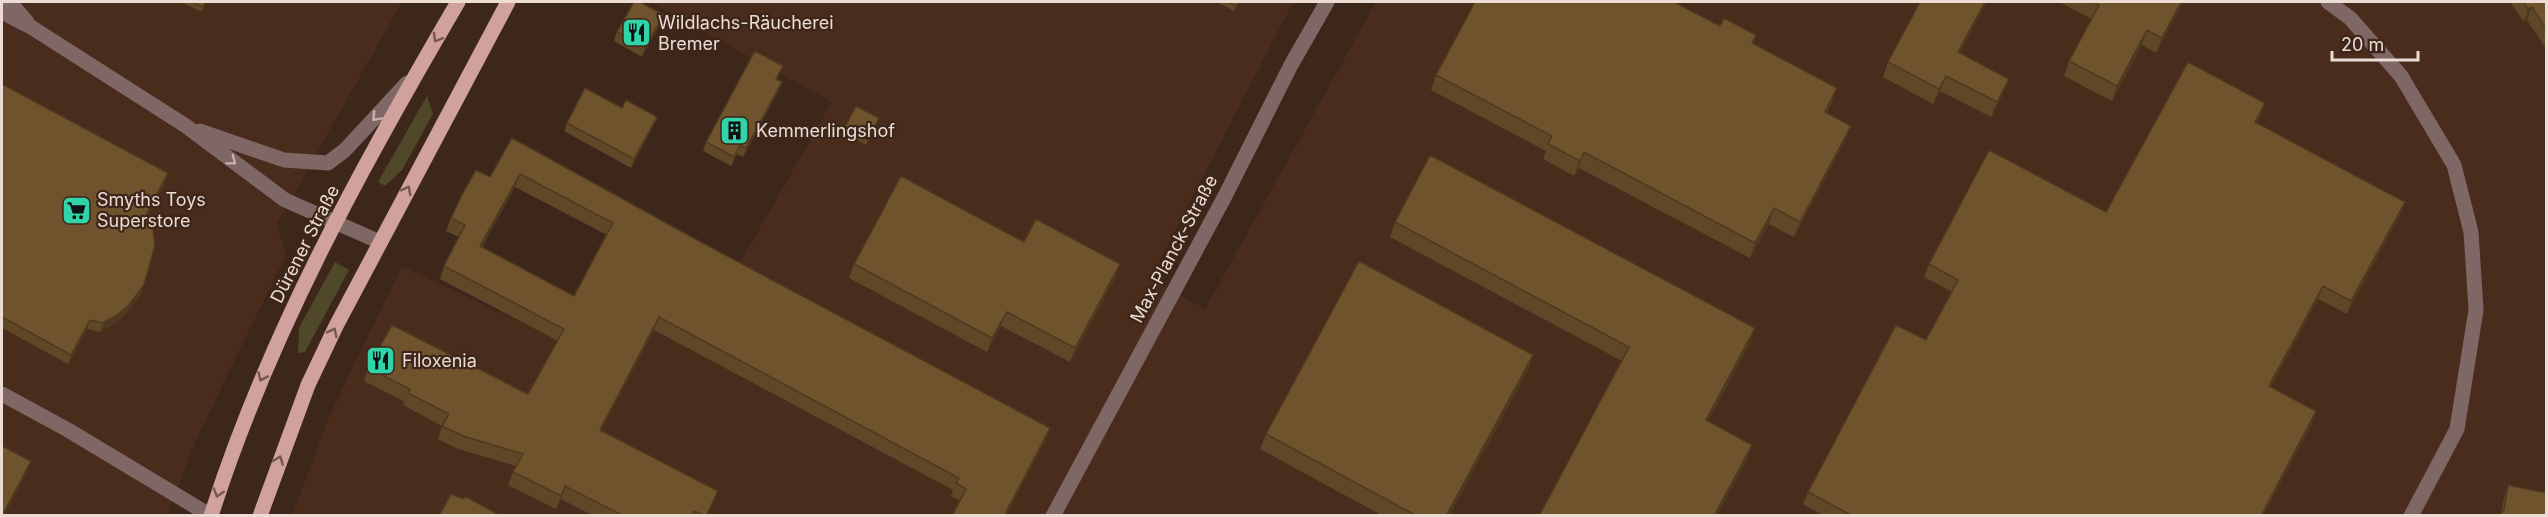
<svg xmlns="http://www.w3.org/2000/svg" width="2548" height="517" font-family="Inter,sans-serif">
<rect width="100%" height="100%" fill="#3d261a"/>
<path fill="#492c1c" d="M 2,2 L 402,2 L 277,224 L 286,255 L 197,438 L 167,515 L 2,515 Z
M 650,2 L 1293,2 L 1151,278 L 1205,309 L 1376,2 L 2546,2 L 2546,515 L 292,516 L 330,414 L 402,266 L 554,338 L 617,209 L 736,270 L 832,102 Z"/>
<path fill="#4f4829" d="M 427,96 L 433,114 L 402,170 L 385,186 L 378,182 Z
M 335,262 L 349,270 L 305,352 L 298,353 L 299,328 Z"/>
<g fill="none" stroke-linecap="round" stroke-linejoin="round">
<path stroke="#7e6765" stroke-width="15" d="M 10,2 L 27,22
M 2328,2 L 2350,18 L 2401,76 L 2454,165 L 2471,232 L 2476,310 L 2457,429 L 2411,516
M 2,12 L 31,27 L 186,126 L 285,200 L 380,242
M 200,131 L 284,160 L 328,163 L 345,150 L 407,83
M 2,394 L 68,430 L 211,516
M 1053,516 L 1225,196 L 1291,65 L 1327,2"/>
<path stroke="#d0a19d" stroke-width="15" d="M 211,516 C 268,336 363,164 458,2
M 260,516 L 308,385 L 336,326 L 508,2"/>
</g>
<path fill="#5f4727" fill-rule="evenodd" d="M 182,2 L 207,2 L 201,12 Z
M 1217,2 L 1239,2 L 1234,11 Z
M 2059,2 L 2183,2 L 2156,53 L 2142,45 L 2112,101 L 2064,76 L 2069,61 L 2092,19 Z
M 2510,2 L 2547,2 L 2547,50 L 2527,20 L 2524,22 Z
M 664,15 L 660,24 L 642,57 L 614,41 L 617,32 Z
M 1720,26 L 1756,35 L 1753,43 L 1832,103 L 1827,113 L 1845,141 L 1794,237 L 1769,224 L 1750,258 L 1579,168 L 1574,176 L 1543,159 L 1546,151 L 1431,90 L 1436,75 Z
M 1960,53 L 2003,94 L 1991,117 L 1940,91 L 1933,104 L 1883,77 L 1888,62 Z
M 783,66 L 777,79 L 782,82 L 779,90 L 743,157 L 737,154 L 731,166 L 703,151 L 706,142 Z
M 2,84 L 168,173 L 165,183 L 145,220 L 141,294 L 125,315 L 113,324 L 100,332 L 87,329 L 68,364 L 2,328 Z
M 2261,116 L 2257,123 L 2405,202 L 2400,215 L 2347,314 L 2318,299 L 2271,387 L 2316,411 L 2312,424 L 2263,516 L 1824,516 L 1803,504 L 1808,492 L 1926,340 L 1952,292 L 1924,277 L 1929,264 L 2106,212 Z
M 657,117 L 654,125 L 631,168 L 564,131 L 567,123 Z
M 879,118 L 866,145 L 843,132 L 845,127 Z
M 512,138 L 699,241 L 1050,428 L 1046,440 L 960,501 L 951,496 L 953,490 L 654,330 L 601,430 L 718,491 L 707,516 L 594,516 L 561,499 L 556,509 L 508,485 L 513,472 L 516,466 L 458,449 L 438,439 L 442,426 L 403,405 L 405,402 L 364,381 L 368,368 L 528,394 L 558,341 L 440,279 L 444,266 L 459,237 L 446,231 L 451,218 L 490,177 ZM 515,187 L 607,235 L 574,296 L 482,247 Z
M 1395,222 L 1750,343 L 1708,421 L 1747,460 L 1622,361 L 1390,237 Z
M 1024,242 L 1120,264 L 1115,278 L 1070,362 L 1001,326 L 987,352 L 849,278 L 854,264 Z
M 1533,355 L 1528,370 L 1449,516 L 1383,516 L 1260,449 L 1266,434 Z
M 2508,485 L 2547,493 L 2501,513 L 2504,498 Z"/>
<path fill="#4e3a20" d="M 1985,2 L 1987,2 L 1953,67 L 1958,52 Z
M 2181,2 L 2183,2 L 2182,5 L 2156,53 L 2162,38 Z
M 2532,7 L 2527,20 L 2524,22 L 2528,9 Z
M 664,15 L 660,24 L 642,57 L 645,47 Z
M 2147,30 L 2142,45 L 2112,101 L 2117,86 Z
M 1946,76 L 1940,91 L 1933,104 L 1939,89 Z
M 2009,79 L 2003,94 L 1991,117 L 1997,102 Z
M 782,82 L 779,90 L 743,157 L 746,148 Z
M 1837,88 L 1832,103 L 1819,127 L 1825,112 Z
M 2265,103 L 2261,116 L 2250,135 L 2255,122 Z
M 657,117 L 654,125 L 631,168 L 634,159 Z
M 1851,126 L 1845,141 L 1794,237 L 1800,222 Z
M 1584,152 L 1579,168 L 1574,176 L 1580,161 Z
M 168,173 L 165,183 L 140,228 L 144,219 Z
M 520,174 L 515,187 L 476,259 L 480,246 Z
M 2405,202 L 2400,215 L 2347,314 L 2351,301 Z
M 1774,208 L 1769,224 L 1750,258 L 1755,243 Z
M 1120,264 L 1115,278 L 1070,362 L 1075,348 Z
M 144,285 L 141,294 L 125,315 L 113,324 L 100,332 L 103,323 Z
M 2323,286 L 2318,299 L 2265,399 L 2269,386 Z
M 1007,312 L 1001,326 L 987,352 L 992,338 Z
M 659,317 L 654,330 L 595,442 L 600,430 Z
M 90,320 L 87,329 L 68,364 L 71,355 Z
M 1755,328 L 1750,343 L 1701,435 L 1706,420 Z
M 1533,355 L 1528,370 L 1449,516 L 1446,516 Z
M 2316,411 L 2312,424 L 2263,516 L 2261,516 Z
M 1050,428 L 1046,440 L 1006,516 L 1004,516 Z
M 1752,445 L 1747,460 L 1717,516 L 1714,516 Z
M 31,461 L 25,476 L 4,516 L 2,516 Z
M 565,486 L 561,499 L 556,509 L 561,496 Z
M 718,491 L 713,504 L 707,516 L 706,516 Z"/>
<path fill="#6f532d" stroke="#4e3a20" stroke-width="1.5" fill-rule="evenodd" d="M 192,2 L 206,2 L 203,7 Z
M 634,2 L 640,2 L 664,15 L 645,47 L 617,32 Z
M 1228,2 L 1239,2 L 1236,6 Z
M 1475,2 L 1674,2 L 1720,26 L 1724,18 L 1756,35 L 1752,43 L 1837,88 L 1825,112 L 1851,126 L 1800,222 L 1774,208 L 1755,243 L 1584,152 L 1580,161 L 1548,144 L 1552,136 L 1436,75 Z
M 1920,2 L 1985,2 L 1958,52 L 2009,79 L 1997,102 L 1946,76 L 1939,89 L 1888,62 Z
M 2093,2 L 2181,2 L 2162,38 L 2147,30 L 2117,86 L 2069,61 L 2099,5 Z
M 2523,2 L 2547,2 L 2547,30 L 2532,7 L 2528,9 Z
M 755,51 L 783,66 L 776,79 L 782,82 L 746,148 L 740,145 L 734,157 L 706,142 Z
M 2188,62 L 2265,103 L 2255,122 L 2405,202 L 2351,301 L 2323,286 L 2269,386 L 2316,411 L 2261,516 L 1853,516 L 1808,492 L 1896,325 L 1926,340 L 1958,280 L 1929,264 L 1989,150 L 2106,212 Z
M 2,84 L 168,173 L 144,219 L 153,229 L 155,245 L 144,285 L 128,306 L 117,315 L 103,323 L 90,320 L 71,355 L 2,317 Z
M 585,88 L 622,108 L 626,100 L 657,117 L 634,159 L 567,123 Z
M 856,106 L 879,118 L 868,140 L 845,127 Z
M 512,138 L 699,241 L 1050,428 L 1004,516 L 952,516 L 966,489 L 956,483 L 959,478 L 659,317 L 600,430 L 718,491 L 706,516 L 694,511 L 691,516 L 624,516 L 565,486 L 561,496 L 513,472 L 523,454 L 463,436 L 442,426 L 449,414 L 408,393 L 410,389 L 368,368 L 392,325 L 528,394 L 564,329 L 444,266 L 465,225 L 451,218 L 463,193 L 476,170 L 490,177 ZM 520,174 L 613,223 L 574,296 L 480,246 Z
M 1430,155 L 1755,328 L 1706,420 L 1752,445 L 1714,516 L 1539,516 L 1629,347 L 1395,222 Z
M 901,176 L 1024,242 L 1036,219 L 1120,264 L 1075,348 L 1007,312 L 992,338 L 854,264 Z
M 1359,261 L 1533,355 L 1446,516 L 1417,516 L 1266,434 Z
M 2,446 L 31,461 L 2,516 Z
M 2508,485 L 2547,493 L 2547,516 L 2499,516 L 2504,510 Z
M 451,494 L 464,499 L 465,496 L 501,516 L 439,516 Z"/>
<defs><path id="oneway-chevron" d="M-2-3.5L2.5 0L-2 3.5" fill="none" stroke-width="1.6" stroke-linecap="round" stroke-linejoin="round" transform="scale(1.5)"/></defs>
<g stroke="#78574e">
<use href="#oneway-chevron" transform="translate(437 38) rotate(120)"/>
<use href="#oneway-chevron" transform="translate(407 190) rotate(-63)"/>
<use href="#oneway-chevron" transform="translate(333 332) rotate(-64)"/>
<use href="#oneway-chevron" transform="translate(262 377) rotate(114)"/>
<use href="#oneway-chevron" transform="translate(279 460) rotate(-69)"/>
<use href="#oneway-chevron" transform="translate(218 493) rotate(107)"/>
</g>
<g stroke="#c6b3ad">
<use href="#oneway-chevron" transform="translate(376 117) rotate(133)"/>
<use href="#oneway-chevron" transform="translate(232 161) rotate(37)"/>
</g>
<defs>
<symbol id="restaurant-square" viewBox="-11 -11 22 22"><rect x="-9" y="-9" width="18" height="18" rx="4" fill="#31d4a9" stroke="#3d261a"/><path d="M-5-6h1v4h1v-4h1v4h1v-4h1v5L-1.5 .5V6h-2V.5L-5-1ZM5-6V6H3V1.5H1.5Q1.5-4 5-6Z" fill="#111"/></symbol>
<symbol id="building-square" viewBox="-11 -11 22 22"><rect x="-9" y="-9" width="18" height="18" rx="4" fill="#31d4a9" stroke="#3d261a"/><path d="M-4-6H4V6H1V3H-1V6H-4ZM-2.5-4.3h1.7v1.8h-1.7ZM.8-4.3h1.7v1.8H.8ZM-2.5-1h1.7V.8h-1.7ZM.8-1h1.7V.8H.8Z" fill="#111"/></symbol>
<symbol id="supermarket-square" viewBox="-11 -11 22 22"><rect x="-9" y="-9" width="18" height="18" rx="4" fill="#31d4a9" stroke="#3d261a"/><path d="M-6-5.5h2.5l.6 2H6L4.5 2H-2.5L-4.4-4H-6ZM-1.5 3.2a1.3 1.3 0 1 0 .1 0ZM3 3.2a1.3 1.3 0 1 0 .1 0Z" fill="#111"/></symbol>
</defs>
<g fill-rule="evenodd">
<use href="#restaurant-square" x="620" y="16" width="33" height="33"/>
<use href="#building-square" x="718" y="114" width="33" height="33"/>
<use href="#supermarket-square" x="60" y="194" width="33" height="33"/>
<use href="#restaurant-square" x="364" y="344" width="33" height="33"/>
</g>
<g text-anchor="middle" stroke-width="4.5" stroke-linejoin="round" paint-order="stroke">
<g font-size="18" fill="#ecdcd4" stroke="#3d261a" text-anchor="start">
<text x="658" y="29">Wildlachs-Räucherei<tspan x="658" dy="21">Bremer</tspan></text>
<text x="756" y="137">Kemmerlingshof</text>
<text x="97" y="206">Smyths Toys<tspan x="97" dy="21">Superstore</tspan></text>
<text x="402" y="367">Filoxenia</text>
</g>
<g font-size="18" fill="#ecdcd4" stroke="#3d261a">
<text transform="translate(305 244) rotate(-63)" y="6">Dürener Straße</text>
<text transform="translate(1174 249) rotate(-62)" y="6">Max-Planck-Straße</text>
</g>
</g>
<rect width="2548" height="517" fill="none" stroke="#ecdcd4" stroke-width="6"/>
<path d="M2332 51v9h86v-9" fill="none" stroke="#ecdcd4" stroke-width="3"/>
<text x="2341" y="51" font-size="18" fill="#ecdcd4" stroke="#3d261a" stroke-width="4.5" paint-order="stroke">20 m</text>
</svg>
